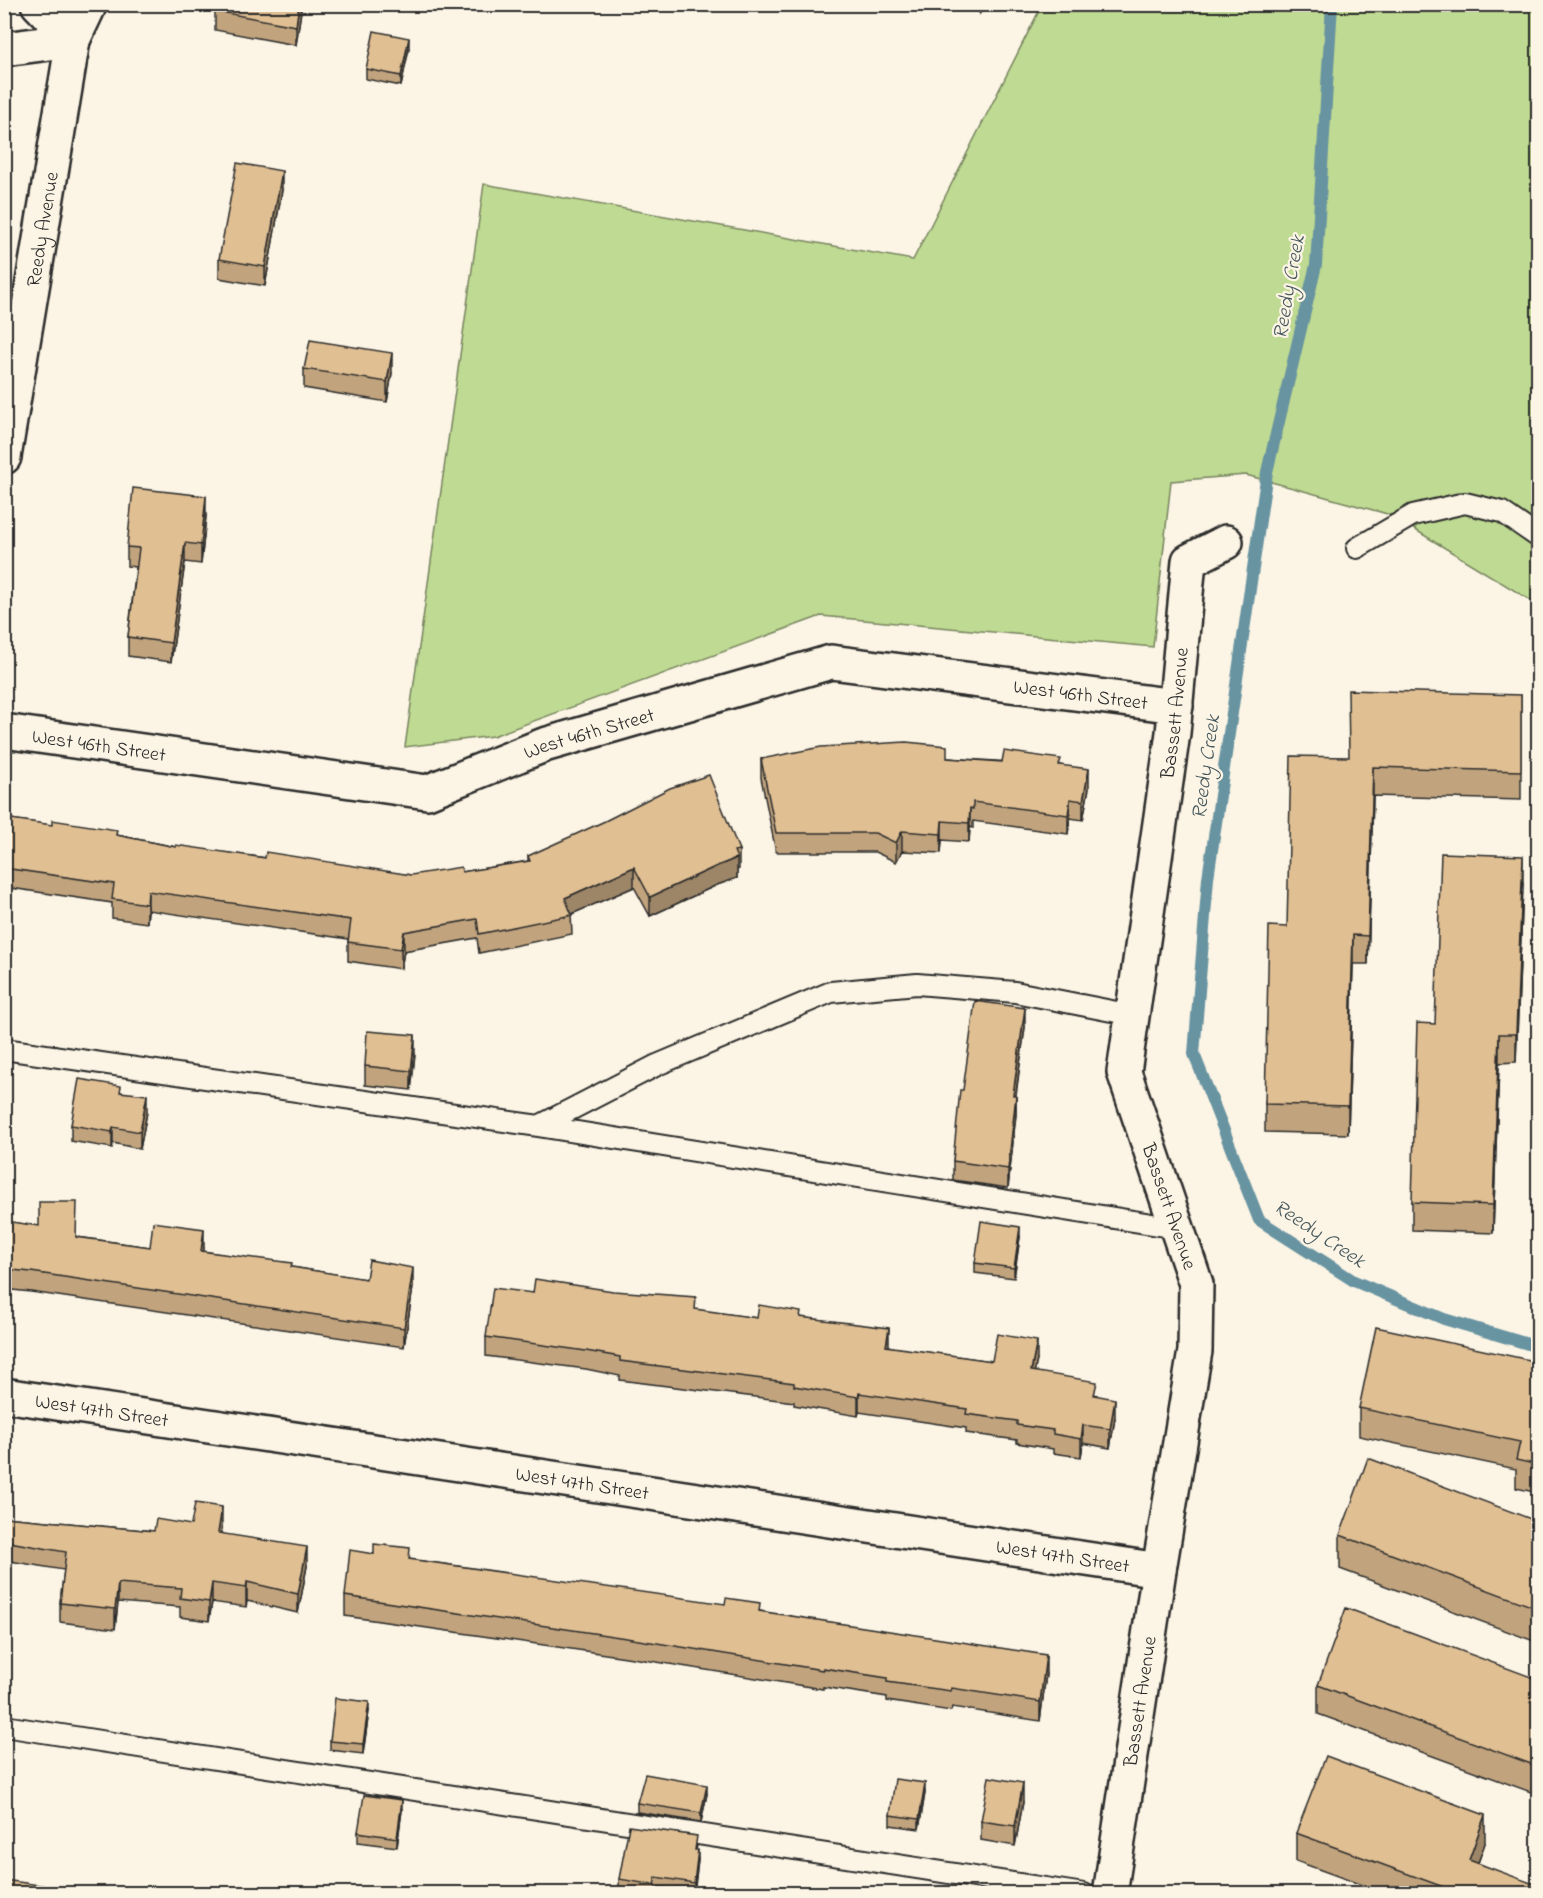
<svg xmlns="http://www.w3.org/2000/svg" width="1543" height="1898" font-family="'Indie Flower',sans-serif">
<rect width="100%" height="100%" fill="#fcf5e5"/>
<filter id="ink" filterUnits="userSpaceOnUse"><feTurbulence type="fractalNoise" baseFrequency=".0167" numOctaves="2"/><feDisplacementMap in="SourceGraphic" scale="12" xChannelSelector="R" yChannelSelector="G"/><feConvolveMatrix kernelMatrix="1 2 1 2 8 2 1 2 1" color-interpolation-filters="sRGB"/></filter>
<g filter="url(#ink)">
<path fill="#bfda92" stroke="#75825e" stroke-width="1.5" d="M 1042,5 L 1538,5 L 1538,605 L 1391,515 L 1246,475 L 1171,481 L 1153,647 L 821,616 L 493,736 L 405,747 L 484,184 L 913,260 Z"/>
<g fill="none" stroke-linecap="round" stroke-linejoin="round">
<path stroke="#6793a1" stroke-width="12" d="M 1332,4 L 1316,265 L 1267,472 L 1208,878 L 1194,1054 L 1259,1220 L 1354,1281 L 1444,1319 L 1538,1347"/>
<defs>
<path id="lane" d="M 1357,548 L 1413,515 L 1465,503 L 1502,512 L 1538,537
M 4,1049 L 539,1126 L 1177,1228
M 539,1126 L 657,1065 L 831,992 L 917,984 L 1015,992 L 1132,1015
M 4,1726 L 1084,1894"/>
<g id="street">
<path d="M 38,4 L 73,40"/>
<path d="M 4,49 L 73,40"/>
<path id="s1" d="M 4,457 L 73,40 L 90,4"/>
<path id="s2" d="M 4,731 L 427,792 L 544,745 L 831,662 L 1176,706"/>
<path id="s3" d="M 4,1395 L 1159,1570"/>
<path id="s4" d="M 1110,1894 L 1159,1570 L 1195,1351 L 1196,1284 L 1124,1072 L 1173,733 L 1189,561 L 1226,542"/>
</g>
</defs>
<use href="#lane" stroke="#2b2b2b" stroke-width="24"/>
<use href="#street" stroke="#2b2b2b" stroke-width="38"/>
<use href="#lane" stroke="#fcf5e5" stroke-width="20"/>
<use href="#street" stroke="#fcf5e5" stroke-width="33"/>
</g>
<path fill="#c1a47e" stroke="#2b2b2b" stroke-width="1.5" d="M 217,4 L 302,4 L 296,45 L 215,30 L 215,11 Z
M 964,4 L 985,4 L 980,13 Z
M 409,48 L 401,86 L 366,79 L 366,69 Z
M 282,190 L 265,286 L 219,278 L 219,259 Z
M 304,369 L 392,373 L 387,402 L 304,388 Z
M 206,516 L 201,564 L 185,562 L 171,662 L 128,656 L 128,637 L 136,567 L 127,566 L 127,547 Z
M 1521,695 L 1521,800 L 1373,796 L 1368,964 L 1353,964 L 1348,1134 L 1265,1132 L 1265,1104 L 1287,927 L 1348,757 Z
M 947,758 L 1061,765 L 1089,788 L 1083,820 L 1070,818 L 1068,834 L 973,821 L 973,828 L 970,827 L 969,842 L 942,840 L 941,853 L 902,851 L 896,862 L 875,852 L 776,852 L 761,778 L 761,759 Z
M 4,818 L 117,835 L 176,847 L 411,875 L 462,872 L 528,861 L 528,856 L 739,850 L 739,869 L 737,870 L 737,878 L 717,885 L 650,916 L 634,887 L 571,914 L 572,934 L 479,953 L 477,938 L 404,951 L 401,969 L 348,961 L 348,939 L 148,910 L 147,923 L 112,918 L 112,903 L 4,887 Z
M 1523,884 L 1516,1062 L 1499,1063 L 1493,1233 L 1412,1230 L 1412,1202 L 1435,1024 Z
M 1025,1027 L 1016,1095 L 1016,1114 L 1008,1188 L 953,1180 L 953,1161 L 963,1090 Z
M 415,1054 L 411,1090 L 365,1085 L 365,1066 Z
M 121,1092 L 147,1112 L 140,1149 L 113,1143 L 112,1148 L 71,1141 L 71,1125 Z
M 4,1221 L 39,1226 L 77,1237 L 150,1247 L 204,1248 L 203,1251 L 292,1267 L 413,1287 L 404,1347 L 31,1292 L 4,1289 Z
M 1020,1237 L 1014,1278 L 975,1273 L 975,1263 Z
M 533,1293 L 696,1310 L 757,1318 L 801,1317 L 889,1347 L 992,1361 L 1037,1360 L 1034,1371 L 1097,1395 L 1115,1418 L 1110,1448 L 1083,1443 L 1081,1457 L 1053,1453 L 1053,1449 L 1017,1443 L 1017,1440 L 966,1433 L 966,1428 L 859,1412 L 858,1416 L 794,1405 L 794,1402 L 620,1380 L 620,1376 L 586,1369 L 486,1356 L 486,1337 Z
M 1539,1362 L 1539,1493 L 1516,1488 L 1516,1469 L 1359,1436 L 1359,1408 Z
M 4,1517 L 154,1531 L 191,1525 L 222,1526 L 221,1533 L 307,1566 L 298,1613 L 247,1601 L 246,1607 L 212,1602 L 209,1621 L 180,1617 L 180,1607 L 118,1602 L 115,1629 L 60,1622 L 60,1603 L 64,1570 L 4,1560 Z
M 1539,1522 L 1539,1643 L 1340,1569 L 1340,1535 Z
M 374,1554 L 760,1611 L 1046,1674 L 1040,1721 L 952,1707 L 951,1711 L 887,1701 L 887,1697 L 823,1687 L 823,1689 L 626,1657 L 345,1616 L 345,1596 Z
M 1539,1680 L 1539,1795 L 1318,1714 L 1318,1685 Z
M 369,1711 L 363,1754 L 330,1750 L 330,1741 Z
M 925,1793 L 919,1829 L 890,1825 L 890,1815 Z
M 707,1794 L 701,1822 L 637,1812 L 637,1803 Z
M 1023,1802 L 1015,1846 L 981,1840 L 981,1821 Z
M 402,1810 L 397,1847 L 358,1842 L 358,1832 Z
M 1296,1833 L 1485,1843 L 1478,1863 L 1539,1893 L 1384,1893 L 1296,1861 Z
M 697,1846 L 696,1850 L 698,1860 L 694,1893 L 656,1887 L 654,1893 L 619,1889 L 619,1879 Z"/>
<path fill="#9d8667" stroke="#2b2b2b" stroke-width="1.5" d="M 299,4 L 302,4 L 296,45 L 296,26 Z
M 980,4 L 985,4 L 980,13 Z
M 409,38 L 409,48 L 401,86 L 401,76 Z
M 282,171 L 282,190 L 265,286 L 265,267 Z
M 392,353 L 392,373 L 387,402 L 387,382 Z
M 206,496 L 206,516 L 201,564 L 201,545 Z
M 185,543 L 185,562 L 171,662 L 171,643 Z
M 1373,767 L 1373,796 L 1368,964 L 1368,936 Z
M 1089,769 L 1089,788 L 1083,820 L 1083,801 Z
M 1070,799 L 1070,818 L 1068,834 L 1068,815 Z
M 970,808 L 970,827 L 969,842 L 969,823 Z
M 942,821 L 942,840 L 941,853 L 941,834 Z
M 902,831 L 902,851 L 896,862 L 896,843 Z
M 1523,856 L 1523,884 L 1516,1062 L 1516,1034 Z
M 737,858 L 737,878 L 717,885 L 650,916 L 650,897 L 717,866 Z
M 634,867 L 634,887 L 565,917 L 565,898 Z
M 148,891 L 148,910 L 147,923 L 147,904 Z
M 404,932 L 404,951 L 401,969 L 401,949 Z
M 1353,935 L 1353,964 L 1348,1134 L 1348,1106 Z
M 1025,1008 L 1025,1027 L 1013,1114 L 1013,1095 Z
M 1499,1034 L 1499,1063 L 1493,1233 L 1493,1205 Z
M 415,1035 L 415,1054 L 411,1090 L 411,1071 Z
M 147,1095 L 147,1112 L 140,1149 L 140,1132 Z
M 1016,1095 L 1016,1114 L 1008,1188 L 1008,1169 Z
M 113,1127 L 113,1143 L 112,1148 L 112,1132 Z
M 1020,1227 L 1020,1237 L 1014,1278 L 1014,1268 Z
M 204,1229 L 204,1248 L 201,1270 L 201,1251 Z
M 413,1268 L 413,1287 L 404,1347 L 404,1328 Z
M 889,1328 L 889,1347 L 886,1346 Z
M 1037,1341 L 1037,1360 L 1031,1390 L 1031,1371 Z
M 859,1393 L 859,1412 L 858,1416 L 858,1397 Z
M 1115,1399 L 1115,1418 L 1110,1448 L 1110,1429 Z
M 1083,1425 L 1083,1443 L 1081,1457 L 1081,1439 Z
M 222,1507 L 222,1526 L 218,1552 L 218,1533 Z
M 307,1547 L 307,1566 L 298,1613 L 298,1594 Z
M 247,1582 L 247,1601 L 246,1607 L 246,1588 Z
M 118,1583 L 118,1602 L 115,1629 L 115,1609 Z
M 212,1583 L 212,1602 L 209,1621 L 209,1602 Z
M 1046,1655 L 1046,1674 L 1040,1721 L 1040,1702 Z
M 369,1702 L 369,1711 L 363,1754 L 363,1744 Z
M 925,1783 L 925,1793 L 919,1829 L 919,1819 Z
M 1023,1783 L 1023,1802 L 1015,1846 L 1015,1826 Z
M 707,1785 L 707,1794 L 701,1822 L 701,1813 Z
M 402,1800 L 402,1810 L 397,1847 L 397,1838 Z
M 1485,1815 L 1485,1843 L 1469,1888 L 1469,1860 Z
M 698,1850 L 698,1860 L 694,1893 L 694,1883 Z"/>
<path fill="#e0bf93" stroke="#2b2b2b" stroke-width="1.5" d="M 217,4 L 299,4 L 296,26 L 215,11 Z
M 374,31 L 409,38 L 401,76 L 366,69 Z
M 237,163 L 282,171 L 265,267 L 219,259 Z
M 310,340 L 392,353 L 387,382 L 304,369 Z
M 133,488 L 206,496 L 201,545 L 185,543 L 171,643 L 128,637 L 139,548 L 127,547 Z
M 1348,690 L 1521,695 L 1521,771 L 1373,767 L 1368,936 L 1353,935 L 1348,1106 L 1265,1104 L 1269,926 L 1287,927 L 1291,756 L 1349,757 Z
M 906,742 L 947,746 L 947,758 L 1002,762 L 1004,751 L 1061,759 L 1059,765 L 1089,769 L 1083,801 L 1070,799 L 1068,815 L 973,802 L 973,809 L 970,808 L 969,823 L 942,821 L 941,834 L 902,831 L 896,843 L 875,833 L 776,833 L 761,759 L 821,747 Z
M 709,775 L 739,850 L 734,851 L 737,858 L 717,866 L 650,897 L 634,867 L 565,898 L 572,915 L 479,934 L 477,919 L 404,932 L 401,949 L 348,942 L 351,920 L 148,891 L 147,904 L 112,899 L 114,884 L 4,868 L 4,818 L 52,825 L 52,820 L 117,830 L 116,835 L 176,847 L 176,845 L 265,858 L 266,852 L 411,875 L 461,867 L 462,872 L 530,861 L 528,856 L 605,821 L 670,788 Z
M 1441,853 L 1523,856 L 1516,1034 L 1499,1034 L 1493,1205 L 1412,1202 L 1417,1023 L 1435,1024 Z
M 975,1001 L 1025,1008 L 1013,1095 L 1016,1095 L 1008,1169 L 953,1161 L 960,1090 L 963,1090 Z
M 367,1031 L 415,1035 L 411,1071 L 365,1066 Z
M 79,1079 L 121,1086 L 120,1092 L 147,1095 L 140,1132 L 113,1127 L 112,1132 L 71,1125 Z
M 39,1202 L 77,1202 L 76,1237 L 150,1247 L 153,1222 L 204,1229 L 201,1251 L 292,1263 L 291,1267 L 366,1279 L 369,1260 L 413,1268 L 404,1328 L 31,1272 L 4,1269 L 4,1221 L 39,1226 Z
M 981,1221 L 1020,1227 L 1014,1268 L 975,1263 Z
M 535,1279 L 613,1291 L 696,1297 L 695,1309 L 757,1318 L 759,1305 L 801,1312 L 800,1317 L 889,1328 L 886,1346 L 992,1361 L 997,1334 L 1037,1341 L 1031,1371 L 1097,1382 L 1094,1395 L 1115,1399 L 1110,1429 L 1083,1425 L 1081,1439 L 1053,1434 L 1053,1430 L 1017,1425 L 1017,1421 L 966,1414 L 967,1409 L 859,1393 L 858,1397 L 794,1386 L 794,1383 L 620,1361 L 620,1357 L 586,1351 L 486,1337 L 493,1288 L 533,1293 Z
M 1376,1327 L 1539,1362 L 1539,1465 L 1516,1460 L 1520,1442 L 1359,1408 Z
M 1368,1458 L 1539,1522 L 1539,1609 L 1340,1535 Z
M 195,1503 L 222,1507 L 218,1533 L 307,1547 L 298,1594 L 247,1582 L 246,1588 L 212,1583 L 209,1602 L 180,1598 L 181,1588 L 118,1583 L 115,1609 L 60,1603 L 66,1552 L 4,1541 L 4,1517 L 154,1531 L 156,1519 L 191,1525 Z
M 374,1544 L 410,1548 L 409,1559 L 725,1604 L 726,1598 L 760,1603 L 759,1611 L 1046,1655 L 1040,1702 L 952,1688 L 951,1691 L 887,1682 L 887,1678 L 823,1668 L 823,1670 L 626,1638 L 345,1596 L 350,1550 L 374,1554 Z
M 1346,1608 L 1539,1680 L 1539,1767 L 1318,1685 Z
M 335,1698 L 369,1702 L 363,1744 L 330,1741 Z
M 1326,1756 L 1485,1815 L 1469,1860 L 1539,1886 L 1539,1893 L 1460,1893 L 1296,1833 Z
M 645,1774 L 707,1785 L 701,1813 L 637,1803 Z
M 989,1777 L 1023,1783 L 1015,1826 L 981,1821 Z
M 895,1779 L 925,1783 L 919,1819 L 890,1815 Z
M 364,1795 L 402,1800 L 397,1838 L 358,1832 Z
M 629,1826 L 697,1836 L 695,1850 L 698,1850 L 694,1883 L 656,1877 L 654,1885 L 619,1879 Z
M 4,1880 L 96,1893 L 4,1893 Z"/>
</g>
<g text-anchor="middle" stroke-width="4.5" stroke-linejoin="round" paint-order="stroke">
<g font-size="20" fill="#2b2b2b" stroke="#fcf5e5">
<text dy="7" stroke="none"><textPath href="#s1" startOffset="231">Reedy Avenue</textPath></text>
<text dy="7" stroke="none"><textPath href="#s2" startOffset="1104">West 46th Street</textPath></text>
<text dy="7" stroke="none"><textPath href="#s4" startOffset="1203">Bassett Avenue</textPath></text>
<text dy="7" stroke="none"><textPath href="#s2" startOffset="600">West 46th Street</textPath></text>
<text dy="7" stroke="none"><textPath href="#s2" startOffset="96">West 46th Street</textPath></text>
<text transform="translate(1170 1206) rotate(71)" y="7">Bassett Avenue</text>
<text dy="7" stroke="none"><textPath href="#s3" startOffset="99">West 47th Street</textPath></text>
<text dy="7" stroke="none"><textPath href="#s3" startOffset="585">West 47th Street</textPath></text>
<text dy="7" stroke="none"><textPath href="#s3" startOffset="1071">West 47th Street</textPath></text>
<text dy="7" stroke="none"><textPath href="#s4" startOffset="195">Bassett Avenue</textPath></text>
</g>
<g font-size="21" font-style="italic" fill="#44565c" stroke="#fcf5e5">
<text transform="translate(1288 287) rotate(-80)" y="7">Reedy Creek</text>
<text transform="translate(1205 767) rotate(-82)" y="7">Reedy Creek</text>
<text transform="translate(1320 1233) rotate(34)" y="7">Reedy Creek</text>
</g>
</g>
<rect width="1543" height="1898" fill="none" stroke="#fcf5e5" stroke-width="24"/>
<rect x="12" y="12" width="1519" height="1874" fill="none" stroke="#2b2b2b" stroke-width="2" filter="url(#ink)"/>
</svg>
